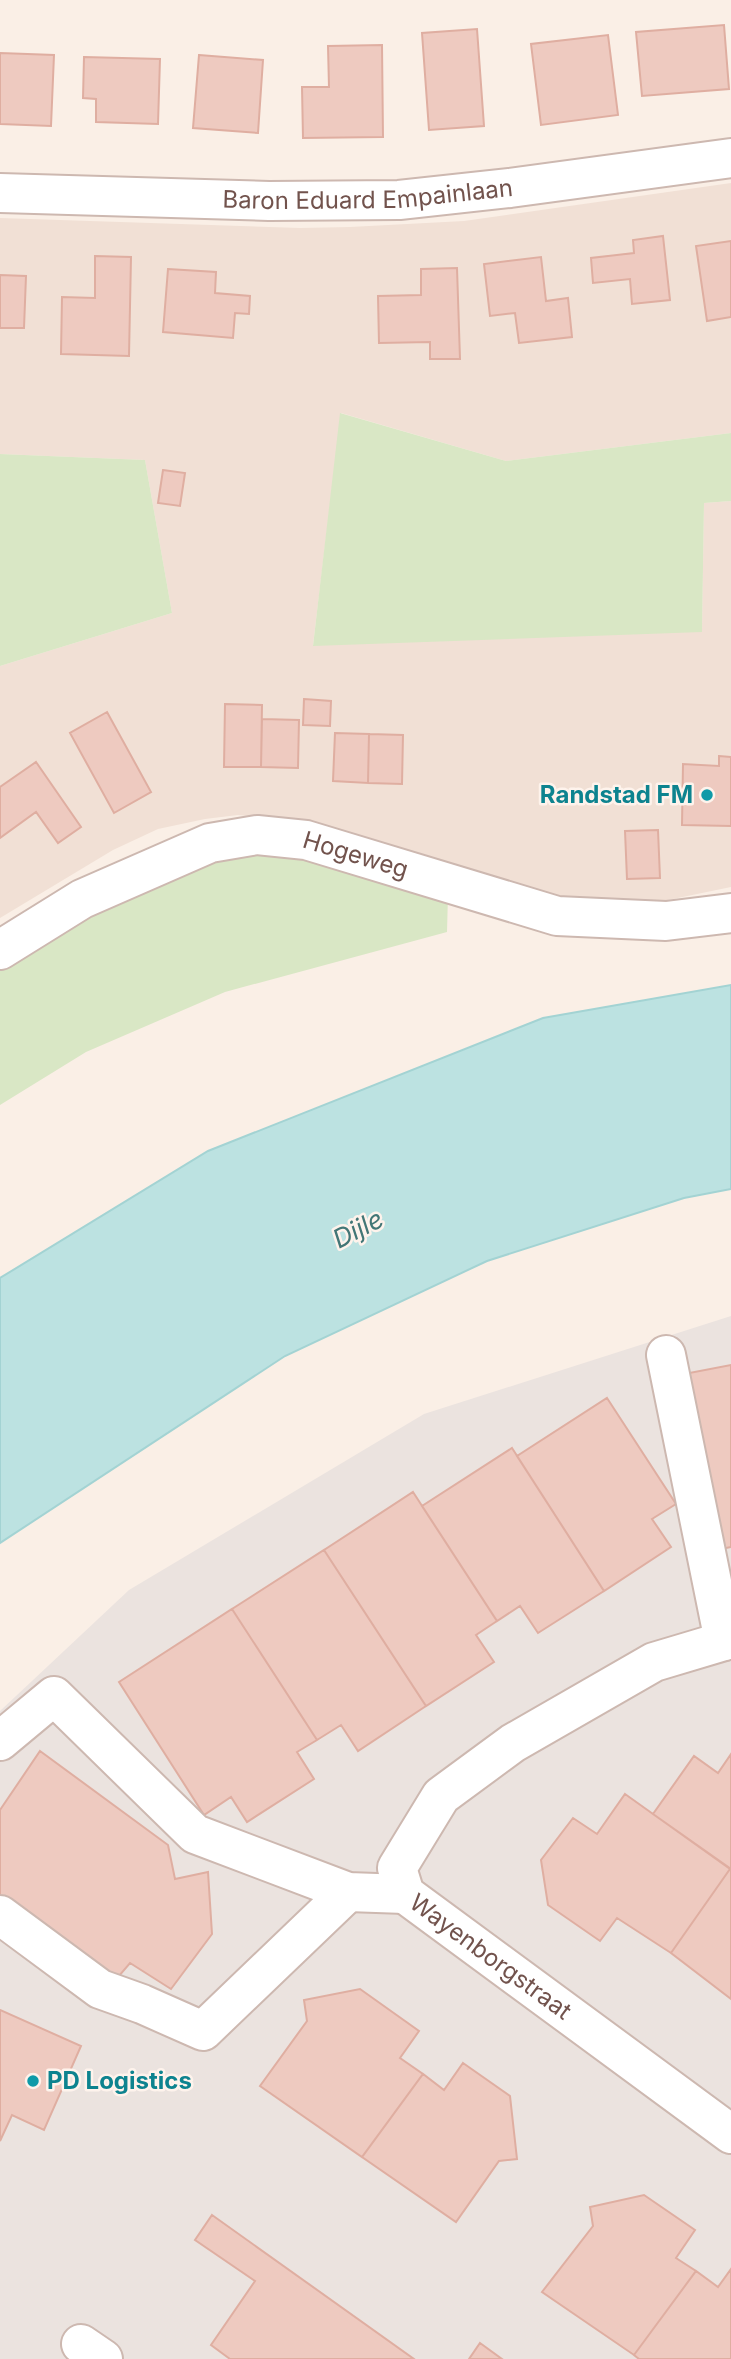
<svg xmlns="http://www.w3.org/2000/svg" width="731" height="2359" font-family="Inter,sans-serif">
<rect width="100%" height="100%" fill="#faefe6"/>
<path fill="#f1e0d5" d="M 731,183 L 731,433 L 506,461 L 341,413 L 313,645 L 702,631 L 704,503 L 731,501 L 731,887 L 668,900 L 639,903 L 596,902 L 527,890 L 435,862 L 424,855 L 312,822 L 238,815 L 205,819 L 158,829 L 113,850 L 0,918 L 0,666 L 172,613 L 145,460 L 0,454 L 0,218 L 300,228 L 350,227 L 464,221 Z"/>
<path fill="#ebe3df" d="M 731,1316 L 731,2359 L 0,2359 L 0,1711 L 129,1590 L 424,1414 Z"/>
<path fill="#d9e7c5" d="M 340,413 L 506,461 L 731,433 L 731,501 L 704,503 L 702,632 L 313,646 Z
M 0,454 L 145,460 L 172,613 L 0,666 Z
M 261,846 L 448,895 L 447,932 L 225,992 L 86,1052 L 0,1105 L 0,964 L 129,889 Z"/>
<path fill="#bce2e1" stroke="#a3d3d3" stroke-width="2" d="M 731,985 L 731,1189 L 684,1198 L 487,1261 L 285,1356 L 0,1543 L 0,1278 L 208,1151 L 543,1018 Z"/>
<path fill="#eecac0" stroke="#dfaea1" stroke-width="2" d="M 724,25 L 729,89 L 642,96 L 636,32 Z
M 477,29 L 484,126 L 429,130 L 422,33 Z
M 608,35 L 618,115 L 541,125 L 531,44 Z
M 382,45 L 383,137 L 303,138 L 302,87 L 329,87 L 328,46 Z
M 0,53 L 54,55 L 51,126 L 0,124 Z
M 199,55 L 263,60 L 258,133 L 193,128 Z
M 84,57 L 160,59 L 158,124 L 96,122 L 96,99 L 83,98 Z
M 663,236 L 670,300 L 632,304 L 630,279 L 593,283 L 591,258 L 634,253 L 633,240 Z
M 731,241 L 731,317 L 707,321 L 696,246 Z
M 95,256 L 131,257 L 129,356 L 61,354 L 62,297 L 95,298 Z
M 541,257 L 546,301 L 568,298 L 572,337 L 519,343 L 515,313 L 490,316 L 484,264 Z
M 457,268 L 460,359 L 430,359 L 430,342 L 379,343 L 378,296 L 421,295 L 421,269 Z
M 168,269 L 216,272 L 215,293 L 250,296 L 249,314 L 235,313 L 233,338 L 163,332 Z
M 0,275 L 26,276 L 24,328 L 0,328 Z
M 163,470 L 185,473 L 180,506 L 158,503 Z
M 304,699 L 331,701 L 330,726 L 303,725 Z
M 225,704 L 262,705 L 261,767 L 224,767 Z
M 107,712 L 151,792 L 114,813 L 70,733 Z
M 262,719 L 299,720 L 298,768 L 261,767 Z
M 335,733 L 369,734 L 368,783 L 333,781 Z
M 369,734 L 403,735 L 402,784 L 368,783 Z
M 719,756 L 731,757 L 731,826 L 682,825 L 683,764 L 719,766 Z
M 36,762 L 81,827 L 58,843 L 36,812 L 0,838 L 0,787 Z
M 658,830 L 660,878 L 627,879 L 625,831 Z
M 731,1365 L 731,1547 L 716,1550 L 684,1374 Z
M 607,1398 L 676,1504 L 652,1519 L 671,1547 L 604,1591 L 517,1456 Z
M 512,1448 L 604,1591 L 538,1633 L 520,1606 L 497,1621 L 422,1506 Z
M 413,1492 L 497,1621 L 476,1635 L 494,1662 L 426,1706 L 324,1550 Z
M 324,1550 L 426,1706 L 358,1751 L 341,1725 L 317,1740 L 232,1609 Z
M 232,1609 L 317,1740 L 297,1752 L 314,1779 L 247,1822 L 231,1797 L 204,1815 L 119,1682 Z
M 40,1751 L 168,1845 L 175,1879 L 208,1872 L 212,1934 L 171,1989 L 130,1963 L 113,1983 L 0,1900 L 0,1810 Z
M 731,1754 L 731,1869 L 653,1814 L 694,1756 L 718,1773 Z
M 625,1794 L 730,1869 L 671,1953 L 617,1918 L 600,1941 L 548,1905 L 541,1860 L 573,1818 L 597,1834 Z
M 730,1869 L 731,1869 L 731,1999 L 671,1953 Z
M 360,1989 L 419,2031 L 400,2058 L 423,2074 L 362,2157 L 260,2086 L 307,2021 L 304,2000 Z
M 0,2010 L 81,2046 L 44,2130 L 12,2115 L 0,2141 Z
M 463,2063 L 510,2096 L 517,2159 L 499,2161 L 456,2222 L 362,2157 L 423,2074 L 444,2090 Z
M 644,2195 L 695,2230 L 676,2258 L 696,2271 L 634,2355 L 542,2292 L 593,2226 L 590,2207 Z
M 212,2215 L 414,2359 L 230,2359 L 211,2345 L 255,2281 L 195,2240 Z
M 731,2269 L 731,2359 L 639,2359 L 634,2355 L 696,2271 L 718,2287 Z
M 480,2343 L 502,2359 L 469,2359 Z"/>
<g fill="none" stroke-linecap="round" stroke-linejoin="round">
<defs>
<g id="minor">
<path id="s1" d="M 0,193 L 269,201 L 399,200 L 510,188 L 731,158"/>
<path id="s2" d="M 0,950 L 82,899 L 210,843 L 257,835 L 306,840 L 557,916 L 666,921 L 731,913"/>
<path d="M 666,1355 L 724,1641"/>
<path id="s3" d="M 731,1639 L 654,1662 L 513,1743 L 441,1796 L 397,1868 L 405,1894 L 731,2134"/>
<path d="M 0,1741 L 54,1696 L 195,1834 L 348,1892 L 405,1894"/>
<path d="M 0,1915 L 100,1989 L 142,2004 L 203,2031 L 348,1892"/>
<path d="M 81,2344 L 103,2359"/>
</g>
</defs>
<use href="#minor" stroke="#cdb8b0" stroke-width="42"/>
<use href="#minor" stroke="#fff" stroke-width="38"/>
</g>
<g fill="#0f9aa8" stroke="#fef3ec" stroke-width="2.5">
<circle cx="707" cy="795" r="7"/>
<circle cx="33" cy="2081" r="7"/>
</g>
<g text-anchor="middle" stroke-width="5" stroke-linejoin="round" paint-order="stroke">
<g font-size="24" fill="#72534d" stroke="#fef3ec">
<text dy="8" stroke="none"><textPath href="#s1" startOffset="368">Baron Eduard Empainlaan</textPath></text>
<text dy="8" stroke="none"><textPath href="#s2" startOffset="385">Hogeweg</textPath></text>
<text dy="8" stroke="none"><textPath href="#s3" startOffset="550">Wayenborgstraat</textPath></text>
</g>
<g font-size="24" font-weight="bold" fill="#0d838f" stroke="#fef3ec" text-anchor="end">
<text x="693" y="803">Randstad FM</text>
<text x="47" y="2089" text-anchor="start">PD Logistics</text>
</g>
<g font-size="26" font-style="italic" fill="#427676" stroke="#fef3ec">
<text transform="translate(358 1229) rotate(-27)" y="9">Dijle</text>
</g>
</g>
</svg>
